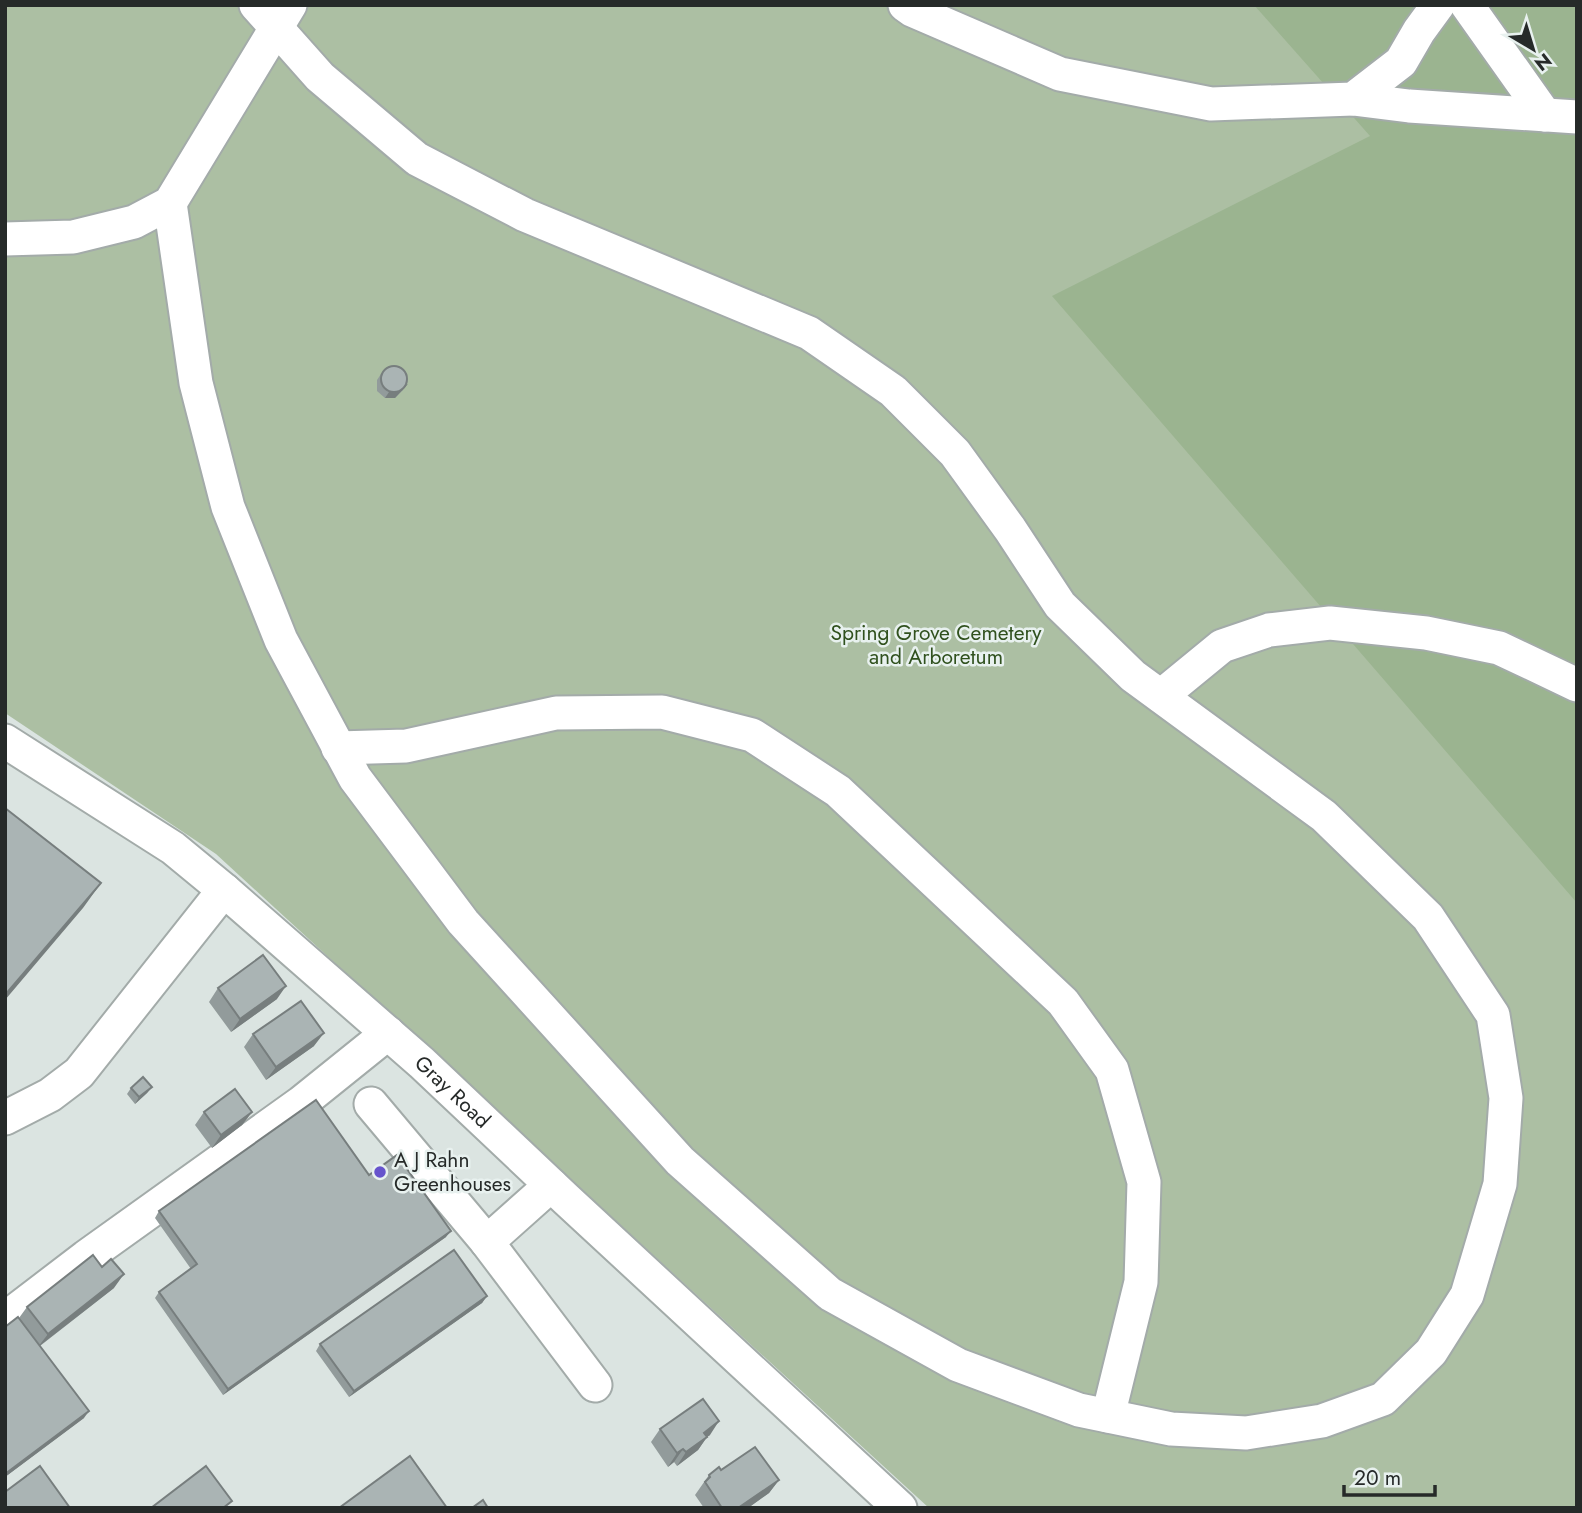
<svg xmlns="http://www.w3.org/2000/svg" width="1582" height="1513" font-family="Jost,sans-serif">
<rect width="100%" height="100%" fill="#dbe4e1"/>
<path fill="#acbfa3" d="M 5,5 L 1577,5 L 1577,1508 L 929,1508 L 216,854 L 5,713 Z"/>
<path fill="#9bb490" d="M 1254,5 L 1577,5 L 1577,903 L 1052,296 L 1370,136 Z"/>
<g fill="none" stroke-linecap="round" stroke-linejoin="round">
<defs>
<g id="minor">
<path d="M 905,5 L 912,10 L 1060,74 L 1211,104 L 1353,99 L 1401,62 L 1419,31 L 1438,5"/>
<path d="M 1467,5 L 1545,115"/>
<path d="M 1353,99 L 1409,106 L 1577,117"/>
<path d="M 170,203 L 196,383 L 228,507 L 281,640 L 355,778 L 463,922 L 680,1161 L 830,1294 L 958,1365 L 1079,1410 L 1171,1429 L 1246,1433 L 1322,1421 L 1383,1399 L 1431,1352 L 1467,1295 L 1500,1184 L 1506,1098 L 1493,1015 L 1428,917 L 1324,816 L 1133,676 L 1060,605 L 1010,529 L 955,453 L 893,391 L 809,333 L 525,215 L 417,159 L 320,77 L 256,5"/>
<path d="M 5,239 L 73,237 L 134,222 L 170,203 L 290,5"/>
<path d="M 1161,696 L 1222,646 L 1269,630 L 1330,623 L 1426,633 L 1499,648 L 1577,685"/>
<path id="s1" d="M 5,741 L 173,848 L 224,890 L 422,1063 L 566,1199 L 900,1508"/>
<path d="M 338,748 L 406,746 L 556,713 L 662,712 L 752,735 L 838,791 L 1063,1002 L 1112,1070 L 1144,1182 L 1141,1282 L 1108,1416"/>
<path d="M 371,1104 L 487,1242"/>
<path d="M 5,1118 L 50,1095 L 79,1073 L 224,890"/>
<path d="M 551,1185 L 487,1242 L 595,1385"/>
<path d="M 5,1319 L 86,1257 L 301,1103 L 388,1033"/>
</g>
</defs>
<use href="#minor" stroke="#a3aba9" stroke-width="37"/>
<use href="#minor" stroke="#fff" stroke-width="33"/>
</g>
<path fill="#929b9b" d="M 381,374 L 403,390 L 395,398 L 385,398 L 377,391 L 377,380 Z
M 218,988 L 277,999 L 231,1032 L 209,1002 Z
M 253,1034 L 314,1046 L 266,1080 L 244,1047 Z
M 152,1087 L 147,1093 L 135,1104 L 127,1094 L 131,1088 Z
M 204,1112 L 252,1112 L 242,1125 L 212,1148 L 195,1125 Z
M 369,1175 L 446,1237 L 223,1395 L 155,1298 L 159,1292 L 191,1269 L 155,1218 L 159,1211 Z
M 114,1288 L 40,1346 L 84,1418 L 5,1477 L 5,1327 L 19,1318 L 27,1307 Z
M 487,1296 L 482,1303 L 349,1397 L 316,1351 L 320,1344 Z
M 660,1429 L 710,1435 L 707,1437 L 698,1450 L 677,1466 L 674,1462 L 668,1467 L 651,1442 Z
M 721,1470 L 779,1480 L 769,1493 L 748,1508 L 704,1508 L 695,1495 L 709,1475 Z"/>
<path fill="#777e7e" d="M 408,384 L 395,398 L 385,398 L 389,392 Z
M 101,883 L 83,908 L 5,1000 L 5,995 Z
M 286,986 L 277,999 L 231,1032 L 240,1019 Z
M 324,1033 L 314,1046 L 266,1080 L 276,1067 Z
M 152,1087 L 147,1093 L 135,1104 L 139,1097 Z
M 252,1112 L 242,1125 L 212,1148 L 221,1135 Z
M 451,1231 L 446,1237 L 223,1395 L 228,1389 Z
M 124,1274 L 114,1288 L 38,1347 L 48,1334 Z
M 487,1296 L 482,1303 L 349,1397 L 354,1391 Z
M 89,1411 L 84,1418 L 5,1477 L 5,1474 Z
M 719,1421 L 710,1435 L 694,1446 L 704,1433 Z
M 707,1437 L 698,1450 L 677,1466 L 686,1452 Z
M 683,1449 L 674,1462 L 668,1467 L 677,1453 Z
M 779,1480 L 769,1493 L 748,1508 L 738,1508 Z"/>
<path fill="#aab4b4" stroke="#777e7e" stroke-width="2" d="M381 379a13 13 0 1 1 26 0a13 13 0 1 1-26 0Z
M 5,808 L 101,883 L 5,995 Z
M 263,955 L 286,986 L 240,1019 L 218,988 Z
M 301,1001 L 324,1033 L 276,1067 L 253,1034 Z
M 143,1077 L 152,1087 L 139,1097 L 131,1088 Z
M 235,1089 L 252,1112 L 221,1135 L 204,1112 Z
M 316,1100 L 369,1175 L 397,1155 L 451,1231 L 228,1389 L 159,1292 L 197,1264 L 159,1211 Z
M 454,1250 L 487,1296 L 354,1391 L 320,1344 Z
M 93,1255 L 102,1267 L 111,1259 L 124,1274 L 48,1334 L 27,1307 Z
M 18,1317 L 89,1411 L 5,1474 L 5,1327 Z
M 703,1399 L 719,1421 L 704,1433 L 707,1437 L 686,1452 L 683,1449 L 677,1453 L 660,1429 Z
M 755,1447 L 779,1480 L 738,1508 L 722,1508 L 705,1482 L 710,1477 L 709,1475 L 719,1467 L 721,1470 Z
M 410,1456 L 447,1508 L 339,1508 Z
M 40,1466 L 70,1508 L 5,1508 L 5,1492 Z
M 206,1466 L 232,1501 L 223,1508 L 151,1508 Z
M 483,1500 L 488,1508 L 472,1508 Z"/>
<circle fill="#6653cc" stroke="#e8f1ef" stroke-width="2.5" cx="380" cy="1172" r="7"/>
<g text-anchor="middle" stroke-width="5" stroke-linejoin="round" paint-order="stroke">
<g font-size="21" fill="#30511e" stroke="#e8f1ef">
<text x="936" y="640">Spring Grove Cemetery<tspan x="936" dy="24">and Arboretum</tspan></text>
</g>
<g font-size="21" fill="#262a29" stroke="#e8f1ef">
<text dy="7" stroke="none"><textPath href="#s1" startOffset="570">Gray Road</textPath></text>
</g>
<g font-size="21" fill="#262a29" stroke="#e8f1ef" text-anchor="start">
<text x="394" y="1167">A J Rahn<tspan x="394" dy="24">Greenhouses</tspan></text>
</g>
</g>
<rect width="1582" height="1513" fill="none" stroke="#262a29" stroke-width="14"/>
<g transform="translate(1533 49) rotate(142)" stroke="#e8f1ef" stroke-width="5" paint-order="stroke">
<path d="M0-5L12 26L0 18L-12 26Z" fill="#262a29"/>
<text y="-10" font-size="19" font-weight="bold" text-anchor="middle" fill="#262a29">N</text>
</g>
<path d="M1344 1485v10h91v-10" fill="none" stroke="#262a29" stroke-width="3.5"/>
<text x="1354" y="1485" font-size="21" fill="#262a29" stroke="#e8f1ef" stroke-width="5" paint-order="stroke">20 m</text>
</svg>
